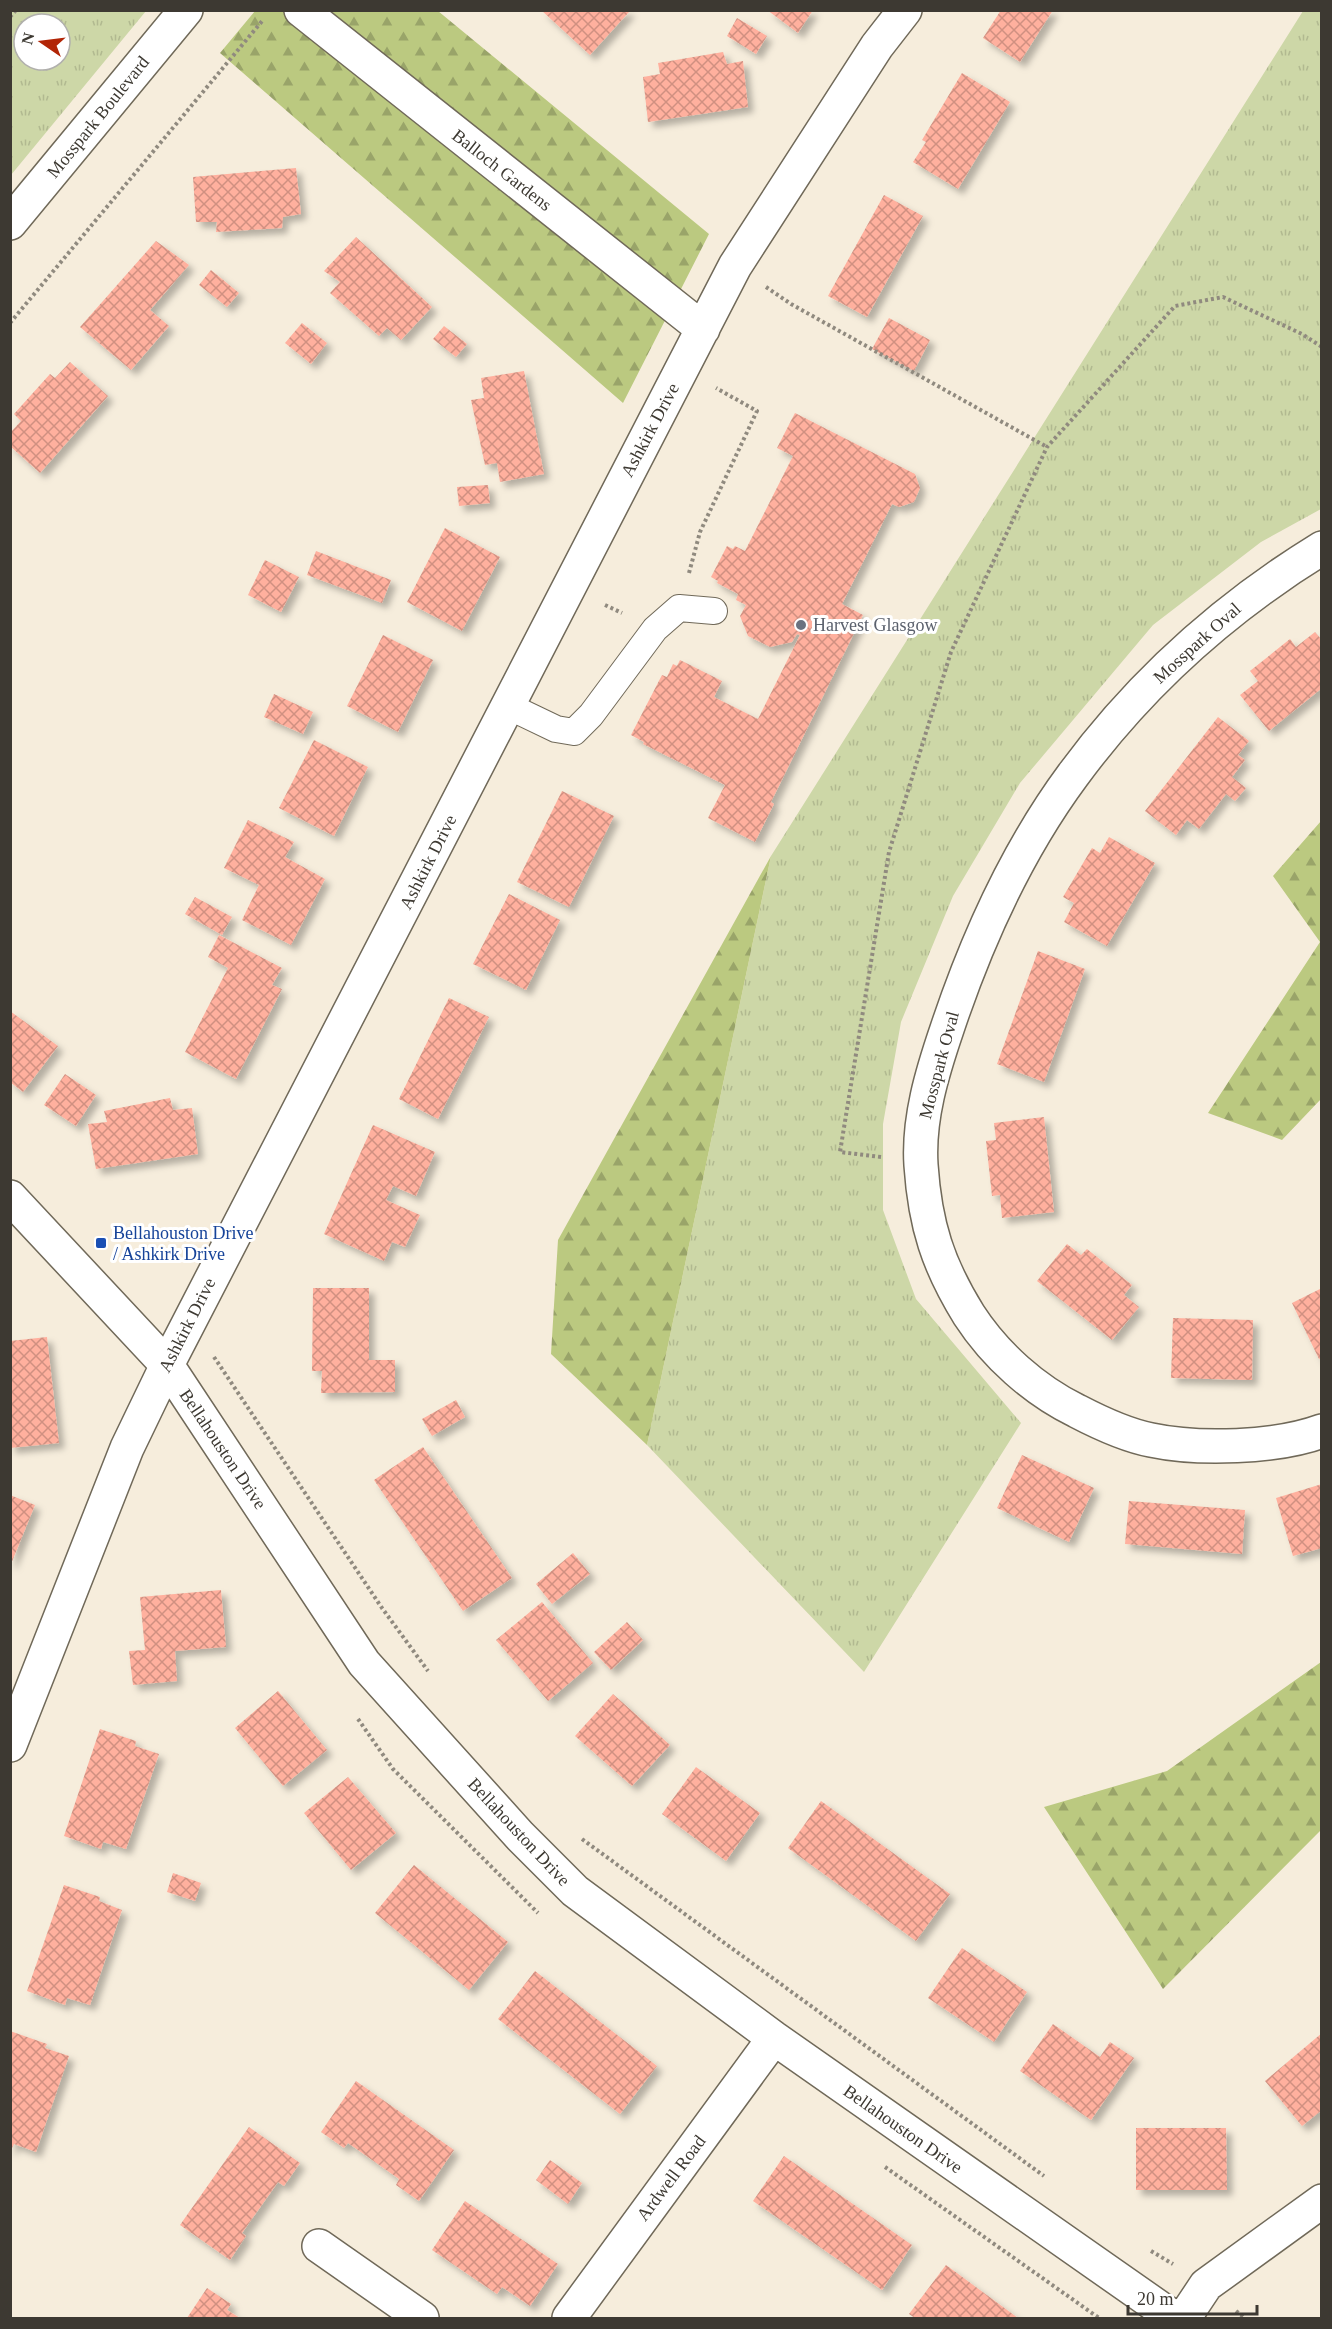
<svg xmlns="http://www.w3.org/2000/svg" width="1332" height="2329" font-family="'Times New Roman',serif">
<defs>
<pattern id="grass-tufts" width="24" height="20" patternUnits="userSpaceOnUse" patternTransform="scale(1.5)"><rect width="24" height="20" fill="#cdd7a7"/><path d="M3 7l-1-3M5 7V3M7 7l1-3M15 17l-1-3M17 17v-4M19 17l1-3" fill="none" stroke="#b1b990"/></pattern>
<pattern id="forest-firs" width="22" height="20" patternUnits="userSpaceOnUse" patternTransform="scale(1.5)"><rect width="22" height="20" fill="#bbc980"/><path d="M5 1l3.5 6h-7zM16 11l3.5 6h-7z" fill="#99a469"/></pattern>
<pattern id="building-cross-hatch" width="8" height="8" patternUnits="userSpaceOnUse" patternTransform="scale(1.5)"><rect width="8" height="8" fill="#ffb09e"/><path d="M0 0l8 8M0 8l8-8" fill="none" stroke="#d09081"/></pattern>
<filter id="shadow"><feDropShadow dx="5.5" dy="5.5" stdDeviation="3" flood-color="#0004"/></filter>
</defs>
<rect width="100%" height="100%" fill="#f6eddc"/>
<path fill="url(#grass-tufts)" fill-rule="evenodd" d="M 11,10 L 146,11 L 11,175 L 10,11 ZM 24,24 L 60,24 L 60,60 L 24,60 Z
M 1303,11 L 1321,11 L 1321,509 L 1261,542 L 1153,625 L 1020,783 L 953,896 L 901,1022 L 883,1124 L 883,1210 L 916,1299 L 1021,1423 L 864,1672 L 647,1445 L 771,856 Z"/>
<path fill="url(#forest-firs)" d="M 255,11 L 438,11 L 709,234 L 623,403 L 220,53 Z
M 1321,821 L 1321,1099 L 1282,1140 L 1208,1113 L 1320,942 L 1273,876 Z
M 771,856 L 647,1445 L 551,1354 L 558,1240 Z
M 1321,1662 L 1321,1830 L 1163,1989 L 1044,1807 L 1167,1771 Z"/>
<path fill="url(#building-cross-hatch)" filter="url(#shadow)" d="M 541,10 L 628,10 L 629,12 L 590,55 Z
M 767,10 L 813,10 L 798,33 Z
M 1001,10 L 1053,10 L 1020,62 L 983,38 Z
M 737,18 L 767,36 L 756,54 L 727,36 Z
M 723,52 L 727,64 L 743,61 L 748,107 L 648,122 L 643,77 L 660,74 L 658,63 Z
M 962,73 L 1010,102 L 958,189 L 913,162 L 926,142 L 922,140 Z
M 296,168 L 301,214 L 283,217 L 282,228 L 216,232 L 217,222 L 196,222 L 193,177 Z
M 884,195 L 923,216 L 867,317 L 828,296 Z
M 356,237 L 432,307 L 401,340 L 387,328 L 379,336 L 330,293 L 340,282 L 324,271 Z
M 156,241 L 189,265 L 150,310 L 169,326 L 131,370 L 80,327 Z
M 211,270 L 239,293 L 227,307 L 199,285 Z
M 889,318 L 930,340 L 914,371 L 872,349 Z
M 302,323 L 327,343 L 311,364 L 285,343 Z
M 444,326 L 467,344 L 456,357 L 433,339 Z
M 70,362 L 108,396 L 40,473 L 10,446 L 10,433 L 21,421 L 14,414 L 50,374 L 55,378 Z
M 524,371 L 544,474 L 500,482 L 497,463 L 485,465 L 471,400 L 484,398 L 481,378 Z
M 795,413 L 915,474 L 920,488 L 914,502 L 899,507 L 892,504 L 842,604 L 863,615 L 771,802 L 774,804 L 755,842 L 708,818 L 725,785 L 643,744 L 644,742 L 631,735 L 662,675 L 667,677 L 673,664 L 677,666 L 680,660 L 722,681 L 714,697 L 758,719 L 800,635 L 797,634 L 792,642 L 770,647 L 748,636 L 740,616 L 746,605 L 736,600 L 738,594 L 717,583 L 718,581 L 711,577 L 727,546 L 733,549 L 735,546 L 745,551 L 793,456 L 777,448 Z
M 488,485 L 490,503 L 459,506 L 457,487 Z
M 445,528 L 500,557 L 462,631 L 407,602 Z
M 316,551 L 391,580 L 382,603 L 307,575 Z
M 265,560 L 299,577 L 281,612 L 248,595 Z
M 1315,632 L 1322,640 L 1322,688 L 1269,731 L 1240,695 L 1258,681 L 1250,671 L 1290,639 L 1296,647 Z
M 383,635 L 433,660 L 398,732 L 347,706 Z
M 274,694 L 313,712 L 303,734 L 264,717 Z
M 1218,717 L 1249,741 L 1238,755 L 1245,760 L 1232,777 L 1246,788 L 1235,801 L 1226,794 L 1199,829 L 1187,820 L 1176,835 L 1145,811 Z
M 314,740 L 368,767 L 334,836 L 279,808 Z
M 562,791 L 614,816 L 569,907 L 517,882 Z
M 248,820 L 294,842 L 285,857 L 325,879 L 291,945 L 242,920 L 259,885 L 224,868 Z
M 1109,837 L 1155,863 L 1107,946 L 1064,922 L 1074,903 L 1063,897 L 1092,848 L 1100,853 Z
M 509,894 L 560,920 L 526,990 L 473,964 Z
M 195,897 L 232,917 L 222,935 L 185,914 Z
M 219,935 L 282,968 L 272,985 L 282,989 L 236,1079 L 185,1052 L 228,968 L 208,957 Z
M 1038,951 L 1085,969 L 1044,1082 L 997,1064 Z
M 449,998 L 489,1017 L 438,1119 L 399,1099 Z
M 10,1011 L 58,1046 L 23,1092 L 10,1082 Z
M 65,1074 L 96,1095 L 76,1126 L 44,1105 Z
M 170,1098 L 173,1110 L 192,1108 L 198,1154 L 96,1169 L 88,1124 L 107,1122 L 104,1111 Z
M 1044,1117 L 1054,1212 L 1002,1218 L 1000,1195 L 992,1196 L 986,1141 L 996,1140 L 994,1123 Z
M 373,1125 L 435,1152 L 416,1196 L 393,1186 L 386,1200 L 420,1215 L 405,1247 L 392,1242 L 384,1261 L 324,1234 Z
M 1067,1244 L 1081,1255 L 1087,1249 L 1132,1285 L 1124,1295 L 1139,1307 L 1112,1340 L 1037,1281 Z
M 313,1288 L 369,1288 L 369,1360 L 395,1360 L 395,1392 L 321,1393 L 322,1371 L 312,1371 Z
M 1322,1288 L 1322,1358 L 1319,1359 L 1292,1303 Z
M 1173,1318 L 1253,1320 L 1252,1380 L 1171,1378 Z
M 47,1337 L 59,1443 L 10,1448 L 10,1341 Z
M 456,1400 L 465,1417 L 432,1436 L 422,1419 Z
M 423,1447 L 512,1578 L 463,1611 L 374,1480 Z
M 1022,1455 L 1094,1488 L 1069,1542 L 997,1508 Z
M 1322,1484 L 1322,1548 L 1293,1556 L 1276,1498 Z
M 10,1495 L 35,1505 L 11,1564 L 10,1564 Z
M 1129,1501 L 1245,1510 L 1242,1554 L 1125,1544 Z
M 573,1553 L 590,1574 L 552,1604 L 536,1584 Z
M 221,1590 L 226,1647 L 175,1651 L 177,1681 L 133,1685 L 129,1651 L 145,1650 L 140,1597 Z
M 542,1602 L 593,1663 L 548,1701 L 496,1640 Z
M 627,1622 L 643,1640 L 611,1670 L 594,1652 Z
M 278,1691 L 327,1750 L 283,1786 L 235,1728 Z
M 613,1694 L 670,1745 L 632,1786 L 575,1736 Z
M 100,1729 L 136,1741 L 135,1746 L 159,1754 L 126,1849 L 103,1842 L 101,1849 L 64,1836 Z
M 696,1767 L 760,1813 L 726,1861 L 662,1814 Z
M 348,1777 L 396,1833 L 351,1870 L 304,1813 Z
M 821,1801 L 950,1894 L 916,1941 L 788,1848 Z
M 414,1865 L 508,1942 L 469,1990 L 375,1913 Z
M 173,1873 L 201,1883 L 195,1901 L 167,1892 Z
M 64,1885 L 100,1897 L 99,1901 L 122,1910 L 90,2005 L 67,1998 L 65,2005 L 27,1991 Z
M 962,1948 L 1027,1992 L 994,2042 L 928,1998 Z
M 535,1971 L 657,2066 L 620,2114 L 498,2019 Z
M 1053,2024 L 1100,2057 L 1110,2042 L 1134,2058 L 1091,2120 L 1020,2071 Z
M 10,2031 L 47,2044 L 45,2048 L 69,2056 L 36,2152 L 14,2144 L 10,2152 Z
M 1322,2033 L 1322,2110 L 1302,2126 L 1265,2081 Z
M 356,2081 L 454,2150 L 419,2201 L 396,2185 L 399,2179 L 348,2143 L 344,2148 L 321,2132 Z
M 249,2127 L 300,2163 L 284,2186 L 278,2182 L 242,2233 L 246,2236 L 230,2260 L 180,2225 Z
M 1136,2128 L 1226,2128 L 1227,2190 L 1136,2190 Z
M 784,2156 L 912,2245 L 882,2290 L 753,2201 Z
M 550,2160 L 582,2183 L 568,2204 L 536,2180 Z
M 465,2201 L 558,2264 L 530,2306 L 502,2287 L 497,2294 L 432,2250 Z
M 946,2265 L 1018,2318 L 915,2318 L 909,2314 Z
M 207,2288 L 231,2304 L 227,2310 L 240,2318 L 187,2318 Z"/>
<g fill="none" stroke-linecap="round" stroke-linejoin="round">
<defs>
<path id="service" d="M 508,706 L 556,729 L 574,732 L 591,715 L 655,629 L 679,608 L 714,611"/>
<path id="minor" d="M 301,10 L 703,329
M 1322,548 C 1226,607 1140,684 1073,775 C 1016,852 977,939 947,1029 C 932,1073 918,1119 921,1165 C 925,1225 938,1265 969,1315 C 995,1355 1034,1390 1077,1411 C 1100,1423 1125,1435 1151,1440 C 1198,1450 1276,1448 1322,1431
M 10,1197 L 167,1365 L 364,1663 L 520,1836 L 575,1891 L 774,2038 L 1174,2318
M 10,1745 L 127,1448 L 167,1365 L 735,266 L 877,46 L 905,10
M 319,2246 L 422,2318
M 569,2318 L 774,2038
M 1184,2318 L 1206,2285 L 1322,2201"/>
<path id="tertiary" d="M 10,223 L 186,10"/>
</defs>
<use href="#service" stroke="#706959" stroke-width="28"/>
<use href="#minor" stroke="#706959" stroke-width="36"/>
<use href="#tertiary" stroke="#706959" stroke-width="36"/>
<path stroke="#908a7f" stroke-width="4" stroke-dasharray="3 3" stroke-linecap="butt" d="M 10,17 L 16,10
M 766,287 L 791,304 L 1047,447
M 10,323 L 263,20
M 689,573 L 700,532 L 757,411 L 716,388
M 605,605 L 622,613
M 881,1157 L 840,1152 L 889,852 L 951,652 L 1047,447 L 1175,306 L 1223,297 L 1302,334 L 1322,347
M 214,1357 L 382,1608 L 428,1671
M 358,1719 L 393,1769 L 538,1913
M 582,1839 L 1044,2176
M 885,2167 L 1099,2318
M 1151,2251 L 1173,2264
M 1236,2311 L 1245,2318"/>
<use href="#service" stroke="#fff" stroke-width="26"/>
<use href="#minor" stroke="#fff" stroke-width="33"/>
<use href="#tertiary" stroke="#fff" stroke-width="33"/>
</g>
<circle fill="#6b7280" stroke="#fff" stroke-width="2" cx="801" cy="625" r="6"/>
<rect fill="#1a4fb4" stroke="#fff" stroke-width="2" x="95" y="1237" width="12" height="12" rx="3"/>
<g text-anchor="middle" stroke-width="6" stroke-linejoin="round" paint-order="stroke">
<g font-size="18" fill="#3d3932" stroke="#fff">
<text transform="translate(98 117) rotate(-51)" y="6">Mosspark Boulevard</text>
<text transform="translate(502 170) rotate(38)" y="6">Balloch Gardens</text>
<text transform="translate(650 430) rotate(-62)" y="6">Ashkirk Drive</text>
<text transform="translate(1197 643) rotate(-42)" y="6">Mosspark Oval</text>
<text transform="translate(428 862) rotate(-63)" y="6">Ashkirk Drive</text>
<text transform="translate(939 1065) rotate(-75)" y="6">Mosspark Oval</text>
<text transform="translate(187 1325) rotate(-63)" y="6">Ashkirk Drive</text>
<text transform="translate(223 1449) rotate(56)" y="6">Bellahouston Drive</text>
<text transform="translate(519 1832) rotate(47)" y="6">Bellahouston Drive</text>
<text transform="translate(903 2129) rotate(35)" y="6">Bellahouston Drive</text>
<text transform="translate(671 2178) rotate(-53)" y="6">Ardwell Road</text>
</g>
<g font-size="18" fill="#5b616d" stroke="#fff" text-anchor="start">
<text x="813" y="631">Harvest Glasgow</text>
</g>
<g font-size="18" fill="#164399" stroke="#fff" text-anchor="start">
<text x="113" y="1239">Bellahouston Drive<tspan x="113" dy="21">/ Ashkirk Drive</tspan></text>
</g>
</g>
<rect width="1332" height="2329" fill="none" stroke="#3d3932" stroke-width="24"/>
<g transform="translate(42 42) rotate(284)"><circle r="28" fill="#ffffff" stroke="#b1b0ad" stroke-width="1.5"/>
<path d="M0-4.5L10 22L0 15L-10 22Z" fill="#b22506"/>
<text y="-9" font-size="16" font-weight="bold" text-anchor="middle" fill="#3d3932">N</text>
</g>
<path d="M1128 2305v9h129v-9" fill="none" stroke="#3d3932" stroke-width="3"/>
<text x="1137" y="2305" font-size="18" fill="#3d3932" stroke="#ffffff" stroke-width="4.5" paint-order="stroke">20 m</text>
</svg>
